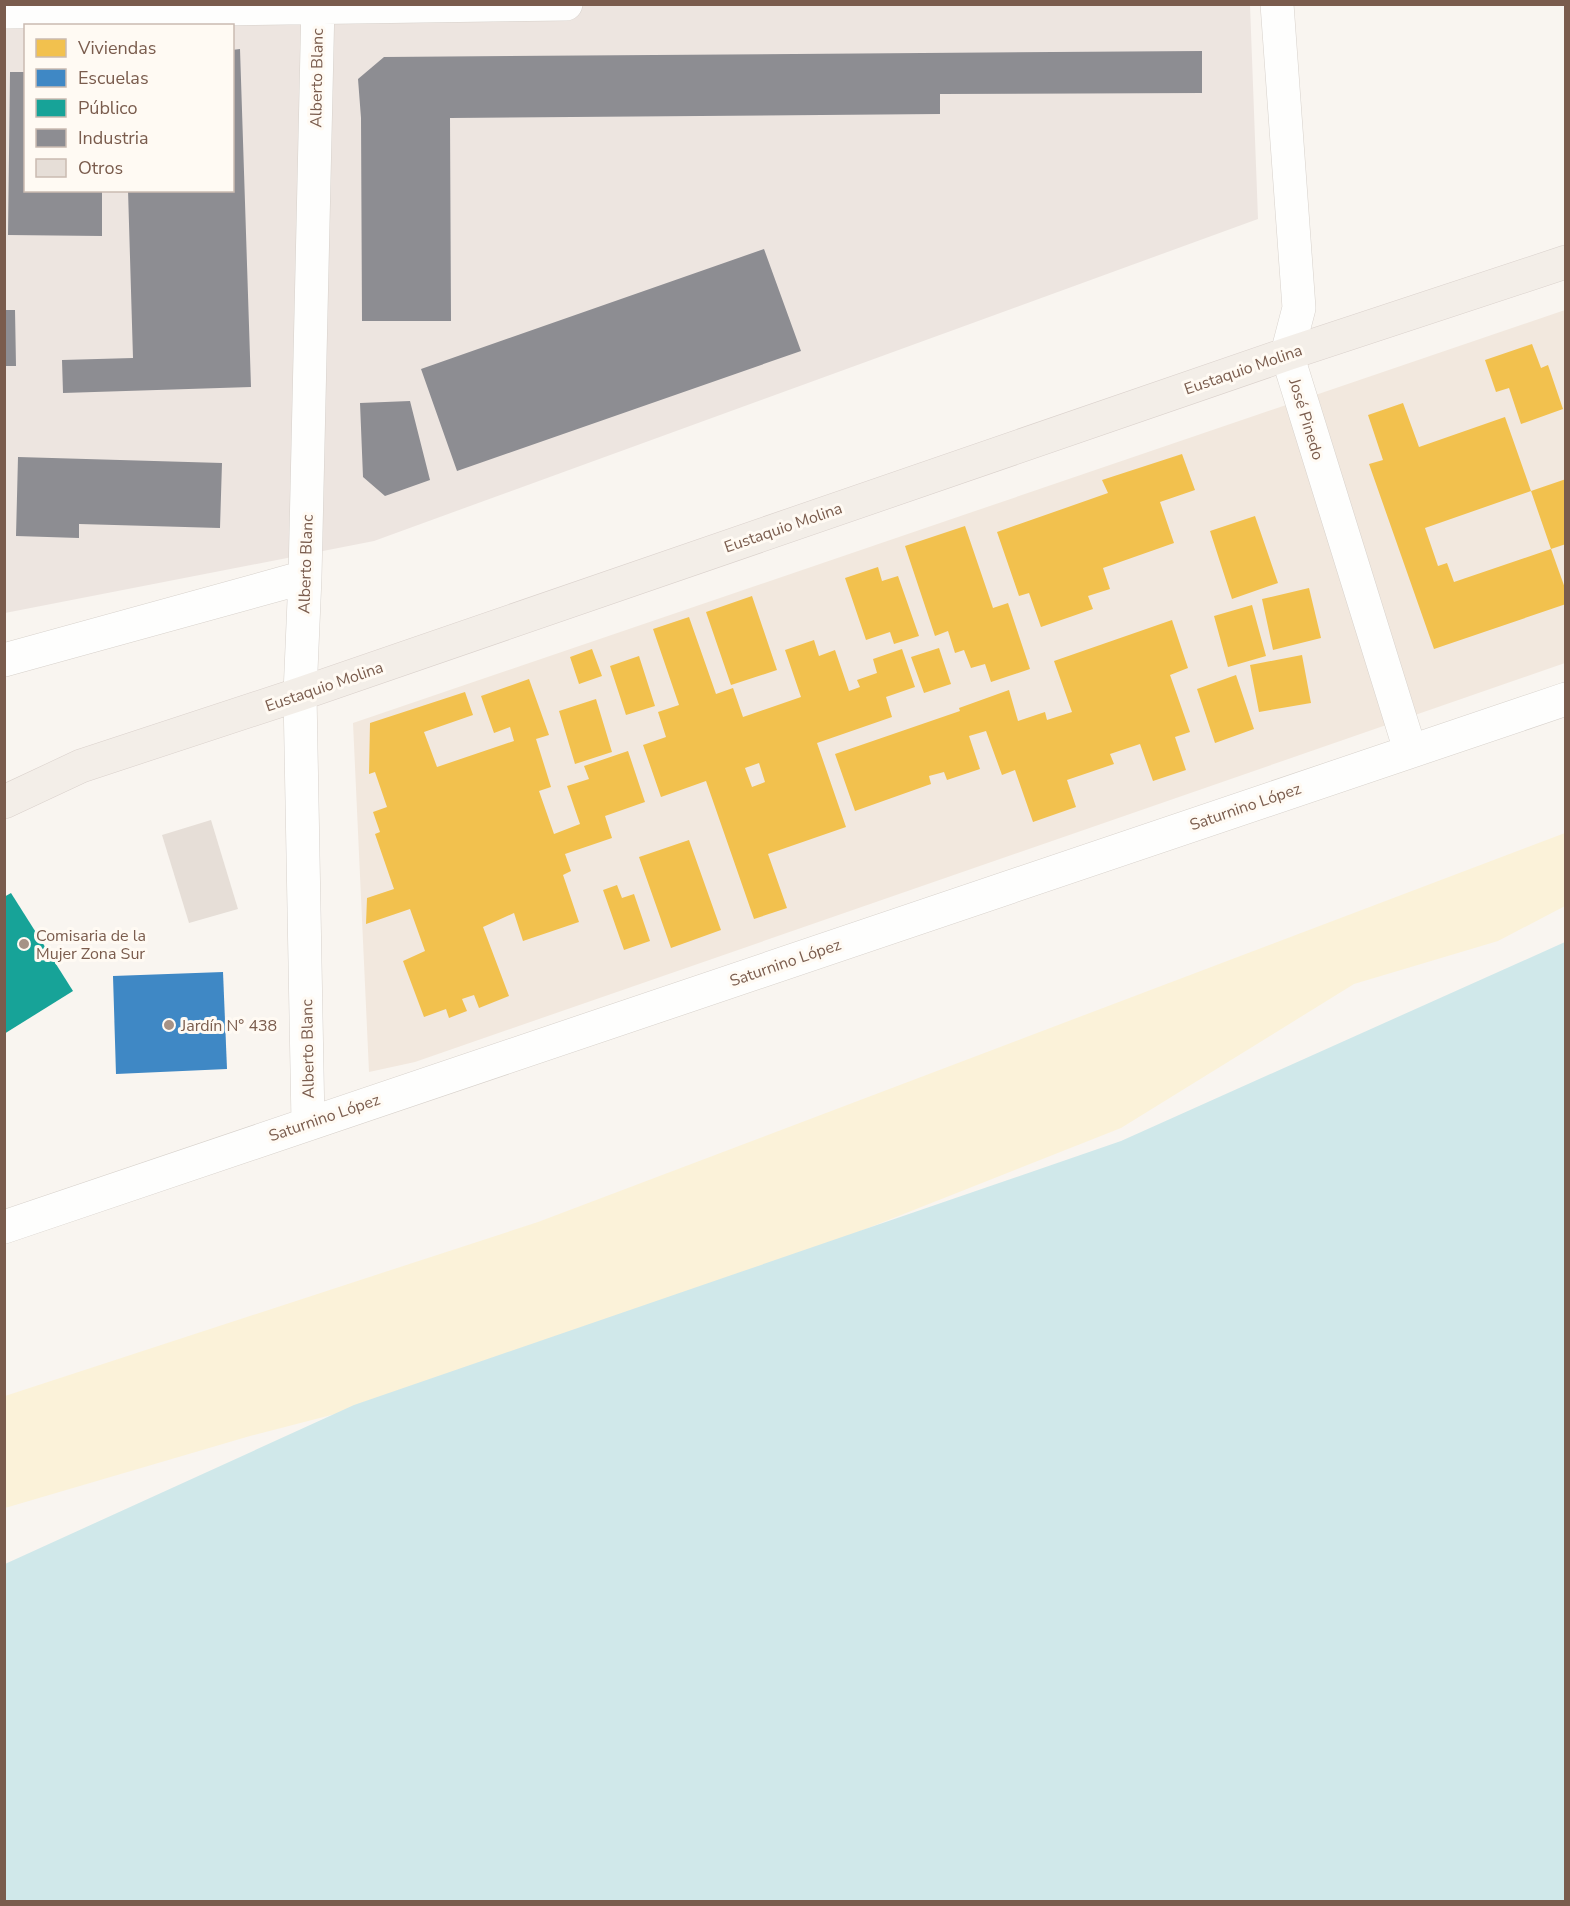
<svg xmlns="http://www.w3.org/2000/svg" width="1570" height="1906" font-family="'Nunito Sans',sans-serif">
<rect width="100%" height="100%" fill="#f9f5f0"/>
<path fill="#f2e8de" d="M 1565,310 L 1565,663 L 415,1062 L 369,1072 L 353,723 Z"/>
<path fill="#ede5e0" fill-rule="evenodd" d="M 5,5 L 1250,5 L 1258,219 L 374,541 L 5,613 ZM 26,26 L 232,26 L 232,190 L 26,190 Z"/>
<path fill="#fbf2d9" d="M 1565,833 L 1565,906 L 1498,941 L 1354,984 L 1121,1128 L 517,1367 L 250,1436 L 5,1508 L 5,1396 L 538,1222 Z"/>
<path fill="#d0e8ea" d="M 1565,942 L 1565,1901 L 5,1901 L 5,1564 L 354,1405 L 1121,1141 Z"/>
<path fill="#f2c14e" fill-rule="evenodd" d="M 1532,344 L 1541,368 L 1548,365 L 1563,409 L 1521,424 L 1509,388 L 1496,392 L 1485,360 Z
M 1403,403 L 1419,447 L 1505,417 L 1531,491 L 1425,528 L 1438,566 L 1447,563 L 1454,582 L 1551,549 L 1566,591 L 1566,604 L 1434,649 L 1369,464 L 1383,460 L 1368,415 Z
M 1182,454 L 1195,490 L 1160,502 L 1174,543 L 1103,568 L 1110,589 L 1088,596 L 1093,609 L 1041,627 L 1029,593 L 1019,596 L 997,532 L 1108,493 L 1102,480 Z
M 1566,479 L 1566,544 L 1551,549 L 1531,491 Z
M 1255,516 L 1278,583 L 1232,599 L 1210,531 Z
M 965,526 L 993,608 L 1008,603 L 1030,669 L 991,682 L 985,664 L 971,668 L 964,650 L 955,653 L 948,631 L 935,636 L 905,546 Z
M 878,567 L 882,581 L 898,576 L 919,636 L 894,644 L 890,632 L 866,640 L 845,578 Z
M 1309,588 L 1321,638 L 1273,650 L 1262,599 Z
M 752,596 L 777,670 L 731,685 L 706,612 Z
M 1252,605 L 1266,656 L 1228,667 L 1214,616 Z
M 689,617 L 716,694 L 733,688 L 743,717 L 801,697 L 785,650 L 814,640 L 819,656 L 835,650 L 849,691 L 860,687 L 857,680 L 877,673 L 873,659 L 902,649 L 915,687 L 886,697 L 892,717 L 817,743 L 846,827 L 768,854 L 787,908 L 754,919 L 706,781 L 661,797 L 643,745 L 666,737 L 658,712 L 679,705 L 653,629 ZM 759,763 L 765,782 L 752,787 L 745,768 Z
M 1172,620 L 1188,668 L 1170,675 L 1190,732 L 1175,737 L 1186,770 L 1153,781 L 1140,744 L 1110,754 L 1114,764 L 1067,780 L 1076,807 L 1033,822 L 1015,770 L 1002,775 L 986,731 L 969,736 L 980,769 L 947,780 L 944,772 L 929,776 L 931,784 L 855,811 L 835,754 L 960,711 L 959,708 L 1009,690 L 1018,721 L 1045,712 L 1047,720 L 1072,712 L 1054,661 Z
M 939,648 L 951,684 L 924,693 L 911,657 Z
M 592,649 L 602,676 L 579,684 L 570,657 Z
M 1302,655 L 1311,703 L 1259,712 L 1250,665 Z
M 639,656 L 655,706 L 626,715 L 610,666 Z
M 1236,675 L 1254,729 L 1215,743 L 1197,689 Z
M 529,679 L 549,735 L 536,739 L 551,787 L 539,791 L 554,834 L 580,824 L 567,786 L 589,779 L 584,766 L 628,751 L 645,802 L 605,816 L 612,838 L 565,854 L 571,871 L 563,875 L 579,922 L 523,941 L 514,913 L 483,927 L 509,996 L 479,1008 L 474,995 L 462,999 L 467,1011 L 449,1018 L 446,1009 L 424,1017 L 403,961 L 425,951 L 410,909 L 366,924 L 367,898 L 394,889 L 375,834 L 380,832 L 373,812 L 387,807 L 375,772 L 369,774 L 370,723 L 465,692 L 473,715 L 424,732 L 437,767 L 514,741 L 510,727 L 494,733 L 481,696 Z
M 596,699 L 612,752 L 575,764 L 559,711 Z
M 689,840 L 721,930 L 671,948 L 639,857 Z
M 617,885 L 622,898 L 634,894 L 650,941 L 624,950 L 603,890 Z"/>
<path fill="#3f88c5" d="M 223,972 L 227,1069 L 116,1074 L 113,976 Z"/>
<path fill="#17a398" d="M 11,893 L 73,991 L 4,1034 L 4,897 Z"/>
<path fill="#8d8d92" d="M 240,49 L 251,387 L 63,393 L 62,360 L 133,358 L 128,190 L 232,190 L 232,50 Z
M 1202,51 L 1202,93 L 940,94 L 940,114 L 450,118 L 451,321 L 362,321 L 361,118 L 358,79 L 384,57 Z
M 10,72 L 26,72 L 26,190 L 102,190 L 102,236 L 8,235 Z
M 764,249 L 801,351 L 457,471 L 421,369 Z
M 4,310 L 15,310 L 16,366 L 4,366 Z
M 410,401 L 430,480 L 385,496 L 363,477 L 360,403 Z
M 18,457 L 222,463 L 220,528 L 79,524 L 79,538 L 16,536 Z"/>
<path fill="#e6ded7" d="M 211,820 L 238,909 L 189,923 L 162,835 Z"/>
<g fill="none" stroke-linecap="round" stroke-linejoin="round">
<defs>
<path id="minor" d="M 1277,4 L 1299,308 L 1287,354 L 1410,750
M 4,12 L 566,4
M 4,660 L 305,577
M 308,1123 L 300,694 L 305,577 L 318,4
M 4,1227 L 1566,699"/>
<path id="major" d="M 4,802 L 81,766 L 300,694 L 1287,354 L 1566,262"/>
</defs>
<use href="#minor" stroke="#d7d1cb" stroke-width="34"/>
<use href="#major" stroke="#dad1cc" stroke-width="34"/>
<use href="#minor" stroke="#fefefd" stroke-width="33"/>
<use href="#major" stroke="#f3eee8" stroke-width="33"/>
</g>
<g fill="#a69286" stroke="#fffaf3" stroke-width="2">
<circle cx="24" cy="944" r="6"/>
<circle cx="169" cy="1025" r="6"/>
</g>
<g text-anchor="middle" stroke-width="6" stroke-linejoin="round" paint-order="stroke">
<g font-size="16" fill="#7a5c4d" stroke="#fffaf3">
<text transform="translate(316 78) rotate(-89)" y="6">Alberto Blanc</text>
<text transform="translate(1243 369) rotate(-19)" y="6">Eustaquio Molina</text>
<text transform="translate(1307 419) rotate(73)" y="6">José Pinedo</text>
<text transform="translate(783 527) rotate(-19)" y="6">Eustaquio Molina</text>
<text transform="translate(305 564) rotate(-88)" y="6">Alberto Blanc</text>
<text transform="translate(324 686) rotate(-19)" y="6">Eustaquio Molina</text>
<text transform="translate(1245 806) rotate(-19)" y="6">Saturnino López</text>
<text transform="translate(785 962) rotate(-19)" y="6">Saturnino López</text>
<text transform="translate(307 1049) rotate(-91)" y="6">Alberto Blanc</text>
<text transform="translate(324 1117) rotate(-19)" y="6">Saturnino López</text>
</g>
<g font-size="16" fill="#7a5c4d" stroke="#fffaf3" text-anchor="start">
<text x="36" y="941">Comisaria de la<tspan x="36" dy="18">Mujer Zona Sur</tspan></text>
<text x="181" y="1031">Jardín N° 438</text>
</g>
</g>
<rect width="1570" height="1906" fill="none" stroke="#7a5c4d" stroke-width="12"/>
<rect x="24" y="24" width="210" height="168" fill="#fffaf3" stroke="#cabbb1" stroke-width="1.5"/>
<rect x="36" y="39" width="30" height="18" fill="#f2c14e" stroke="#cabbb1" stroke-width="1.5"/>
<text x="78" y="54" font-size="18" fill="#7a5c4d">Viviendas</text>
<rect x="36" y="69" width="30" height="18" fill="#3f88c5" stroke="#cabbb1" stroke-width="1.5"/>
<text x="78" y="84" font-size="18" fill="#7a5c4d">Escuelas</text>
<rect x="36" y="99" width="30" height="18" fill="#17a398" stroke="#cabbb1" stroke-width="1.5"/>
<text x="78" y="114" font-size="18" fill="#7a5c4d">Público</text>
<rect x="36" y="129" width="30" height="18" fill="#8d8d92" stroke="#cabbb1" stroke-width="1.5"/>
<text x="78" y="144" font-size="18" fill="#7a5c4d">Industria</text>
<rect x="36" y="159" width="30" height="18" fill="#e6ded7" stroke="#cabbb1" stroke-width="1.5"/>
<text x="78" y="174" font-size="18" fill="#7a5c4d">Otros</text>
</svg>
